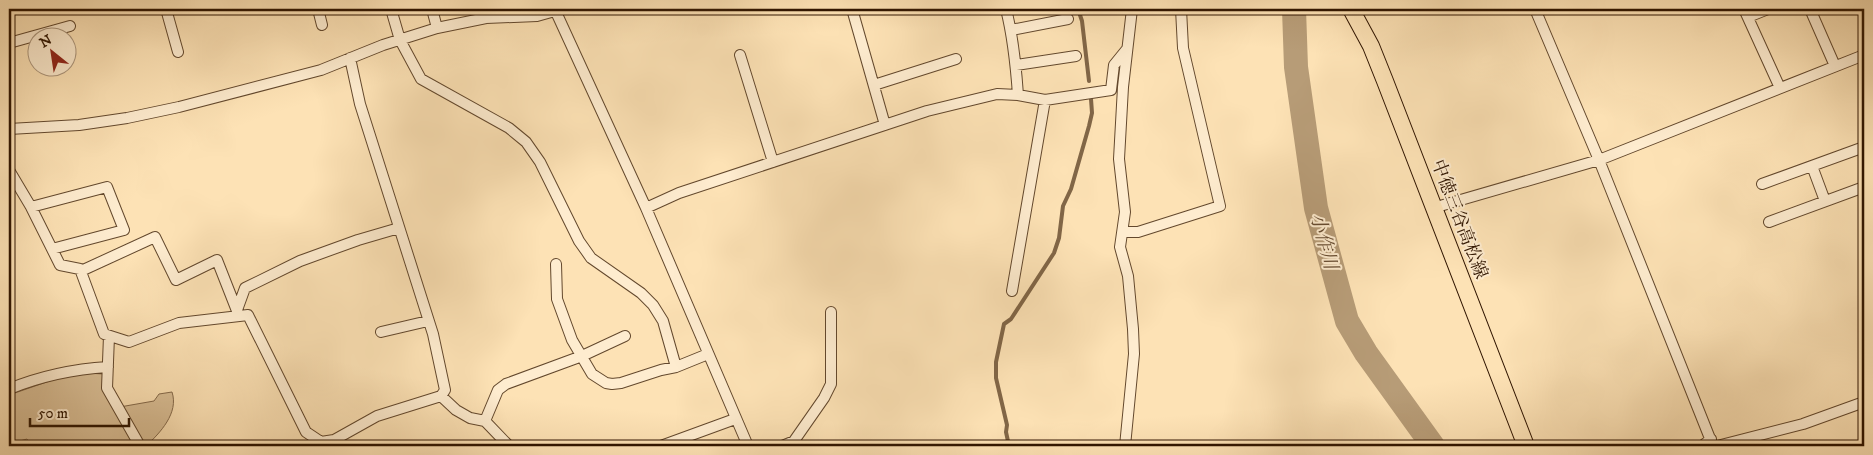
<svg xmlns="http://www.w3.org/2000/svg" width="1873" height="455" font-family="'IM FELL DW Pica','Noto Serif JP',serif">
<rect width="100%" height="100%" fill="#fde2b5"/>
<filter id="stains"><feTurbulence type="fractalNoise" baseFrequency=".004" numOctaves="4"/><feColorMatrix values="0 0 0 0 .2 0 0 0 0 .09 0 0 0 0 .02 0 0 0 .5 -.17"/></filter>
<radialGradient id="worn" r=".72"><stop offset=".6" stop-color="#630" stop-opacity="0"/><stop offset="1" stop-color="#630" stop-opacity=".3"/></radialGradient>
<path fill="#dabf96" stroke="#856a4b" d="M 85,373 L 104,374 L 114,408 L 154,401 L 159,394 L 172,392 C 179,413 160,433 146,446 L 31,446 L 27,439 L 9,444 L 9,395 L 67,375 Z"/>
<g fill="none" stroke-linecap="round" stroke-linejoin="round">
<path stroke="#816647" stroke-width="4" d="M 1078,9 L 1082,21 L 1089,81
M 1009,446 L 1006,432 L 1007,425 L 996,378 L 996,362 L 1004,324 L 1011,319 L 1054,253 L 1059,238 L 1063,206 L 1071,189 L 1089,126 L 1092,113 L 1091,99"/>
<path stroke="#b79c77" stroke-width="24" d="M 1294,9 L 1296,67 L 1316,208 L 1347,321 L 1366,353 L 1433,446"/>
<defs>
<path id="street" d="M 166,9 L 178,52
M 318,9 L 322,25
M 391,9 L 400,40 L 421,79 L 509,128 L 526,142 L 540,162 L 579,241 L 591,258 L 641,293 L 653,305 L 663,321 L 676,367
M 432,9 L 437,28
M 852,9 L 885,125
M 1006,9 C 1013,37 1016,66 1018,95
M 1535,9 L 1599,160 L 1713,446
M 1744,9 L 1780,88
M 1810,9 L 1835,66
M 556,12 L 646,208 L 748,446
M 1748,17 L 1768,9
M 1011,30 L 1068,19
M 9,43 L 70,26
M 740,55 L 773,162
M 1016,65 L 1076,56
M 874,85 L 956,59
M 9,129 L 79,125 L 127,118 L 179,107 L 321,70 L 383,45 L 437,28 L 486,18 L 537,16 L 562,9
M 1812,166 L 1825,201
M 9,170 L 31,207 L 60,265 L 80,269 L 104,334 L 129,342 L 179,323 L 248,315 L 306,432 L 321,442 L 334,440 L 337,446
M 1762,184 L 1864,147
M 31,207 L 107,187 L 124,230 L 52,249
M 646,208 L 679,193 L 927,111 L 997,94 L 1018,95 L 1045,100 L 1111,90 L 1114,65 L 1127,49
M 1433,208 L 1599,160 L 1864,55
M 1769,222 L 1864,187
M 1123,232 L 1138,232 L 1220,206 L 1183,48 L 1181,9
M 556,264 L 557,299 L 572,340 L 592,374 L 606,383 L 612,384 L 621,383 L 661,370 L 676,367 L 708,354
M 81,271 L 155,237 L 176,280 L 217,260 L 239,316
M 1012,291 L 1045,100
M 237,310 L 245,288 L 300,261 L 358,240 L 399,228
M 381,332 L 428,321
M 109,336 L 107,388 L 140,446
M 9,389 C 41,376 74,369 108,367
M 441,396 L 456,410 L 470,418 L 485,421 L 509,446
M 485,421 L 498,390 L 506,384 L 582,356 L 625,336
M 334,440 L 377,416 L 441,396 L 445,390 L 433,334 L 360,104 L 350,58
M 661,446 L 735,419
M 782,446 L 794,441 L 824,398 L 831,384 L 831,312
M 1125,446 L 1134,354 L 1133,329 L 1128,276 L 1120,247 L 1125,212 L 1119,159 L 1123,87 L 1132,9
M 1702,446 L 1711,439
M 1717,446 L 1803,424 L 1864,402"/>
<path id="primary" d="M 1351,9 L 1371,46 L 1385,81 L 1526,446"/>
</defs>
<use href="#street" stroke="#63482d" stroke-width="12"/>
<use href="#primary" stroke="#301500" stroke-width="18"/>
<use href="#street" stroke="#feeccf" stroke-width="10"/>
<use href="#primary" stroke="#fde2b5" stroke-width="16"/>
</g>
<g text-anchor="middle" stroke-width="4" stroke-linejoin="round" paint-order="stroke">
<g font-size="18" fill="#301500" stroke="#feeccf">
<text transform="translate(1460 219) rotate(69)" y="6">中徳三谷高松線</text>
</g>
<g font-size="19" font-style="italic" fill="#664b30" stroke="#feeccf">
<text transform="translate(1325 241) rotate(75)" y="7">小作川</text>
</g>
</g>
<rect width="1873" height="455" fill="none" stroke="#fde2b5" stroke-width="30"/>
<rect x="10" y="10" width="1853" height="435" fill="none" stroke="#301500" stroke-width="2.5"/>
<rect x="15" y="15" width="1843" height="425" fill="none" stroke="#301500"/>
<g transform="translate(52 52) rotate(330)"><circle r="24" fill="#feeccf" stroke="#ac967c"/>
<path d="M0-4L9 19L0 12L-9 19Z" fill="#8f2418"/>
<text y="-8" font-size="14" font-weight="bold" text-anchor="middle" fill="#301500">N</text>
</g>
<path d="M30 418v8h99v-8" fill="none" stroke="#301500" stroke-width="2.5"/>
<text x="38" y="418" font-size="15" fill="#301500" stroke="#feeccf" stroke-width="4" paint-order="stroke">50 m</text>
<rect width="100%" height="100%" filter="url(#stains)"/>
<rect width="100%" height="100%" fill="url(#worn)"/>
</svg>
